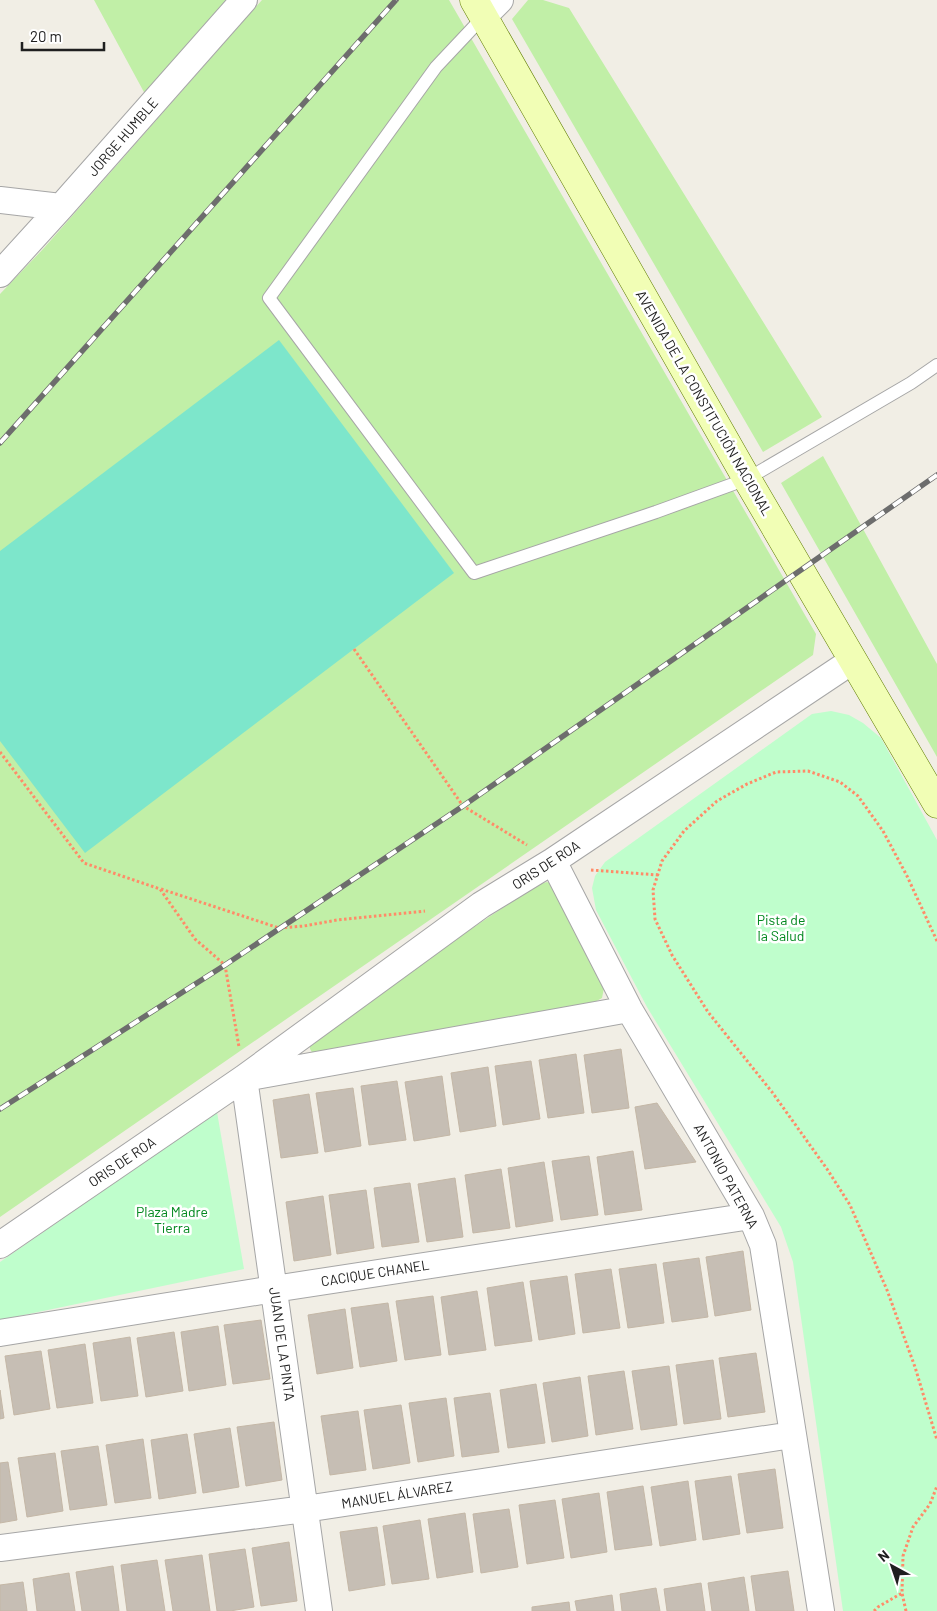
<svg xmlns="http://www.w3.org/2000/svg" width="937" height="1611" font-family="Barlow,sans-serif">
<rect width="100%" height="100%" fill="#f1eee5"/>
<path fill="#c1efa7" d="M 94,0 L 228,0 L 145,94 Z
M 262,0 L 449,0 L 816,634 L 813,655 L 0,1217 L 0,294 L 44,248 Z
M 528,0 L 543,0 L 569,8 L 822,417 L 763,452 L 512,19 Z
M 823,456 L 937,664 L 937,757 L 781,483 Z
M 547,882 L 557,886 L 605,983 L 602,998 L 586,1007 L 313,1053 C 306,1047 312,1040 315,1033 L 537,885 Z"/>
<path fill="#bffecc" d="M 831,711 L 849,715 L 863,723 L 881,738 L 937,840 L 937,1611 L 843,1611 L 793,1262 L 781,1227 L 647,1007 L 596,910 L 592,888 L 595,876 L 605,862 L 812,714 Z
M 217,1112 L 244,1269 L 0,1320 L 0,1262 Z"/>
<path fill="#7de6cb" d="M 279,340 L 454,573 L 85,853 L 0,741 L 0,551 Z"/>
<path fill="#c6beb4" stroke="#c4b7a6" d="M 621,1049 L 629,1108 L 592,1113 L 584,1055 Z
M 576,1054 L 584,1113 L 548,1118 L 539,1060 Z
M 531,1061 L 540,1119 L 503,1125 L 495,1066 Z
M 488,1067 L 496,1126 L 460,1132 L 451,1073 Z
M 442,1076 L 450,1135 L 414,1141 L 405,1082 Z
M 397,1081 L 406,1140 L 369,1145 L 361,1086 Z
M 353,1088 L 361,1146 L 325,1152 L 316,1093 Z
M 309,1094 L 318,1153 L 281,1158 L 273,1100 Z
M 657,1103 L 696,1162 L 645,1169 L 635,1107 Z
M 633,1151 L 642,1210 L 605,1215 L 597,1157 Z
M 589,1156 L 598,1215 L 561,1220 L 552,1161 Z
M 544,1162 L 553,1221 L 516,1227 L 508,1168 Z
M 501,1169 L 510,1228 L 473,1233 L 465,1175 Z
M 455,1178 L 463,1237 L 427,1242 L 418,1184 Z
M 410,1183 L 419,1242 L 382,1247 L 374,1188 Z
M 366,1190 L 374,1248 L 337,1254 L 329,1195 Z
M 323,1196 L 331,1255 L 294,1261 L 286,1202 Z
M 743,1251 L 751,1310 L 715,1316 L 706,1257 Z
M 699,1258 L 708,1317 L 672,1322 L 663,1263 Z
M 656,1264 L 664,1323 L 628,1328 L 619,1269 Z
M 611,1269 L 620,1328 L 583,1333 L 575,1274 Z
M 567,1276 L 575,1334 L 539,1340 L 530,1281 Z
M 523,1282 L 532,1341 L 495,1346 L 487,1288 Z
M 477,1291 L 486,1350 L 449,1355 L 441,1297 Z
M 433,1296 L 441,1355 L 405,1360 L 396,1301 Z
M 388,1303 L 397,1361 L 360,1367 L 351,1308 Z
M 345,1309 L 353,1368 L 317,1374 L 308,1315 Z
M 261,1320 L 270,1379 L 233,1384 L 224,1325 Z
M 218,1326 L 226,1385 L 189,1391 L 181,1332 Z
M 174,1332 L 183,1391 L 146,1397 L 137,1338 Z
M 130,1337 L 138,1396 L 101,1401 L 93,1343 Z
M 85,1344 L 93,1403 L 57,1408 L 48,1350 Z
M 41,1351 L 50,1409 L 14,1415 L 5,1356 Z
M 756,1353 L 765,1412 L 728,1417 L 719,1358 Z
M 713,1360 L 721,1419 L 684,1424 L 676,1365 Z
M 669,1366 L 677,1425 L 641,1430 L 632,1371 Z
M 624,1371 L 633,1429 L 596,1435 L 588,1376 Z
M 580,1377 L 588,1436 L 552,1442 L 543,1383 Z
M 536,1384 L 545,1443 L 508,1448 L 500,1390 Z
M 0,1390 L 4,1418 L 0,1419 Z
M 490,1393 L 499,1452 L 462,1457 L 454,1398 Z
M 446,1398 L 454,1456 L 418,1462 L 409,1403 Z
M 401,1405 L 410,1463 L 373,1469 L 364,1410 Z
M 358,1411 L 366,1470 L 330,1475 L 321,1416 Z
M 274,1422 L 282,1480 L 246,1486 L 237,1427 Z
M 230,1428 L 239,1487 L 203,1493 L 194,1434 Z
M 187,1434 L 196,1493 L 159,1499 L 151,1440 Z
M 143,1439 L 151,1498 L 115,1503 L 106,1445 Z
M 98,1446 L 107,1505 L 70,1510 L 61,1451 Z
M 55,1453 L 63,1511 L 27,1517 L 18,1458 Z
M 8,1462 L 17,1520 L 0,1523 L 0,1463 Z
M 775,1469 L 783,1528 L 747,1533 L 738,1474 Z
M 731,1476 L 740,1534 L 703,1540 L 695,1481 Z
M 688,1481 L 696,1540 L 660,1546 L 651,1487 Z
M 643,1486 L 652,1545 L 615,1550 L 607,1492 Z
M 599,1493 L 607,1552 L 571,1558 L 562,1499 Z
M 555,1500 L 564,1558 L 527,1564 L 519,1505 Z
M 509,1509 L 518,1567 L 481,1573 L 473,1514 Z
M 465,1513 L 473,1572 L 437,1578 L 428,1519 Z
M 420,1520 L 429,1579 L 392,1584 L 383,1526 Z
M 377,1527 L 385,1585 L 349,1591 L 340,1532 Z
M 289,1542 L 297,1601 L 261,1606 L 252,1548 Z
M 245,1549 L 254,1607 L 230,1611 L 217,1611 L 209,1554 Z
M 202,1555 L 210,1611 L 173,1611 L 165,1560 Z
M 157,1560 L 165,1611 L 127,1611 L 121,1565 Z
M 113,1566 L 119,1611 L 82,1611 L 76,1572 Z
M 788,1571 L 794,1611 L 756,1611 L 751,1576 Z
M 69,1573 L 75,1611 L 37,1611 L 33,1579 Z
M 744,1577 L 749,1611 L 712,1611 L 708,1583 Z
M 23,1582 L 27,1611 L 0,1611 L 0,1585 Z
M 701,1583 L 705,1611 L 667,1611 L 664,1589 Z
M 656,1588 L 660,1611 L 622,1611 L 620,1594 Z
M 612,1595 L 614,1611 L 577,1611 L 575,1601 Z
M 569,1602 L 570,1611 L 532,1611 L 532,1607 Z"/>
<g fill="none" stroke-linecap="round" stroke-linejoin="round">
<defs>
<path id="service" d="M 484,16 L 436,67 L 269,298 L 474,573 L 656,512 L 747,479 L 911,383 L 937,365"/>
<path id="minor" d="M 484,16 L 500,0
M 0,200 L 61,207
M 0,274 L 61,207 L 244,0
M 553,861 L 629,1009 L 751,1216 L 763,1245 L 821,1611
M 0,1245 L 244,1078 L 481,905 L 553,861 L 852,661
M 0,1333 L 274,1289 L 751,1216
M 0,1548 L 305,1509 L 792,1435
M 319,1611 L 244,1078 L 629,1009"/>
<path id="secondary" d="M 474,0 L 747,479 L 937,804"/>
</defs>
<use href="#service" stroke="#a6a6a6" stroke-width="14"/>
<use href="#minor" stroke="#a6a6a6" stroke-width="28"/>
<use href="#secondary" stroke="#5f7d00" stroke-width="29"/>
<path stroke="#ff8b68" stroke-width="3" stroke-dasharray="2.5 2.5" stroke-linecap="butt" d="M 354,649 L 463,806 L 527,845
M 0,752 L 84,863 L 160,889 L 195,939 L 225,965 L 239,1047
M 591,870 L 658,875
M 161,889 L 279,928 L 304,926 L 337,920 L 425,911
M 937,941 L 907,876 L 883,831 L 858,796 L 840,782 L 808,771 L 776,772 L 747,784 L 717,801 L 684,831 L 662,861 L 653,890 L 655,919 L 672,955 L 708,1012 L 772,1092 L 827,1169 L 850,1205 L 887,1290 L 915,1367 L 937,1440
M 874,1611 L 878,1607 L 902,1593
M 906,1611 L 902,1593 L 903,1556 L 913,1527 L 930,1504 L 937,1486"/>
<use href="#service" stroke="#fff" stroke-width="12"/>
<use href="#minor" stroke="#fff" stroke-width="26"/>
<use href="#secondary" stroke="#f1feb5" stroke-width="28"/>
<defs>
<path id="rail" d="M 0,443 L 396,0
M 0,1109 L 225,965 L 463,806 L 937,475"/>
</defs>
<use href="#rail" stroke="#6d6d6d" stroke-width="5.5"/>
<use href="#rail" stroke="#fff" stroke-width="4" stroke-dasharray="11" stroke-linecap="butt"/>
</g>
<g text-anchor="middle" stroke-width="5" stroke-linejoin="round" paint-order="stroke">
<g font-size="14" fill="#1f1f1f" stroke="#fff">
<text transform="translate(123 137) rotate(-49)" y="5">JORGE HUMBLE</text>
<text transform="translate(704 403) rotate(60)" y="5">AVENIDA DE LA CONSTITUCIÓN NACIONAL</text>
<text transform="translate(546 865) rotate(-33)" y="5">ORIS DE ROA</text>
<text transform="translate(122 1162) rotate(-34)" y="5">ORIS DE ROA</text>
<text transform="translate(726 1176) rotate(61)" y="5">ANTONIO PATERNA</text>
<text transform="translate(375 1273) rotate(-9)" y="5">CACIQUE CHANEL</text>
<text transform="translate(282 1344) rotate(82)" y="5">JUAN DE LA PINTA</text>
<text transform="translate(397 1495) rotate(-9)" y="5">MANUEL ÁLVAREZ</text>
</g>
<g font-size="14" fill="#03881f" stroke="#fff">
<text x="781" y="925">Pista de<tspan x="781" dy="16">la Salud</tspan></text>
<text x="172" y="1217">Plaza Madre<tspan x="172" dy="16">Tierra</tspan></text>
</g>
</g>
<g transform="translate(892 1566) rotate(320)" stroke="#ffffff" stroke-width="4" paint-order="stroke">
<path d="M0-4L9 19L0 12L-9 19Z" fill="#1f1f1f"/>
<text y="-8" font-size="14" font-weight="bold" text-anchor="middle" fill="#1f1f1f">N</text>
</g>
<path d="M22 42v8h82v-8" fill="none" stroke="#1f1f1f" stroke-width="2.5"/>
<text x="30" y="42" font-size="15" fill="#1f1f1f" stroke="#ffffff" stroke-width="4" paint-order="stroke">20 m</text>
</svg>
